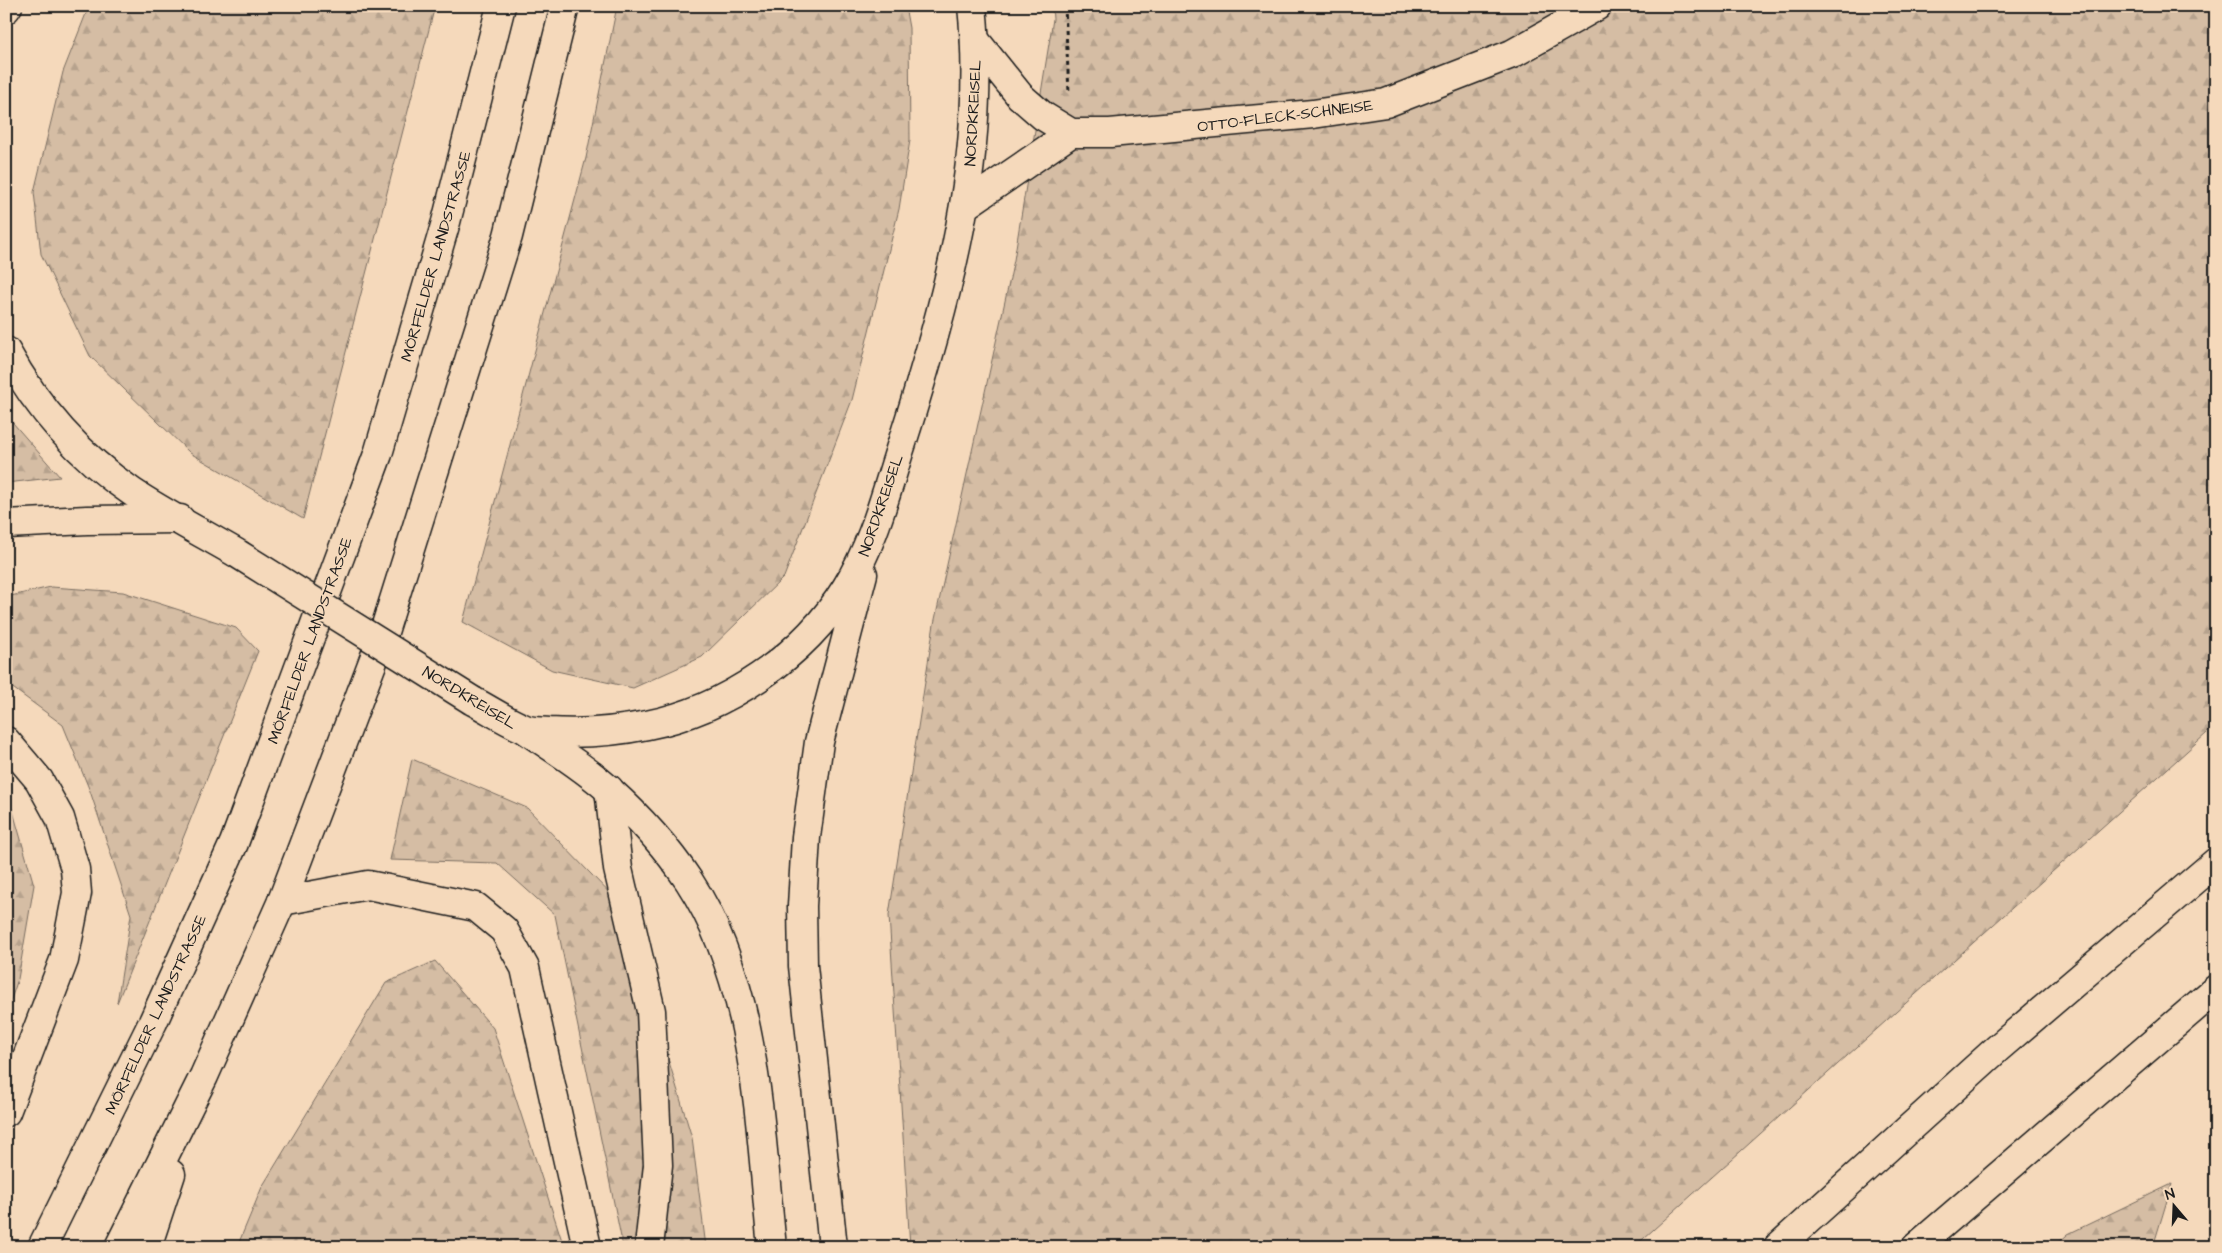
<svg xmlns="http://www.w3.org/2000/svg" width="2222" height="1253" font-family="'Architects Daughter',sans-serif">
<defs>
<pattern id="forest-firs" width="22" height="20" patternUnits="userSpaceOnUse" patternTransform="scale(1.25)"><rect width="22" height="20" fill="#d5bda4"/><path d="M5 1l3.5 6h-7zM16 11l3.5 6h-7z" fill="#b6a28d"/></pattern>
</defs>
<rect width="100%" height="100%" fill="#f5d9bb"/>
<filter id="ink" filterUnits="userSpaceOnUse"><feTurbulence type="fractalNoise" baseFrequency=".02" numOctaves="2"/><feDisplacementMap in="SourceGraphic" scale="10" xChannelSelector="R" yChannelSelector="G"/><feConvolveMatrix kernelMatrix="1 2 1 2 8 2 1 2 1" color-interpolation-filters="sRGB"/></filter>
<g filter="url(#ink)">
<path fill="url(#forest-firs)" stroke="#786c60" d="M 89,6 L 435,6 L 303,519 L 190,453 L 90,356 L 41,254 L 34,192 L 63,72 Z
M 617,6 L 905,6 L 909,28 L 910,140 L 899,209 L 852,400 L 784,577 L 702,657 L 633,688 L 552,670 L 463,622 L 586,158 Z
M 1052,6 L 2216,6 L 2216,725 L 1634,1247 L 910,1247 L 889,915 L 934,624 L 1014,260 L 1053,19 Z
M 6,415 L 60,477 L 6,483 Z
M 51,587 L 123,592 L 236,628 L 258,651 L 117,1003 L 131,915 L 90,791 L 63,725 L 6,683 L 6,597 Z
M 412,759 L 527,808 L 622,906 L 692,1138 L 706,1247 L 623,1247 L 555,915 L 497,863 L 390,860 Z
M 6,803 L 12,808 L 34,885 L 18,979 L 6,1014 Z
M 435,961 L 493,1028 L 564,1247 L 237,1247 L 262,1187 L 386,983 Z
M 2172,1184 L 2153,1247 L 2054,1247 L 2068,1234 Z"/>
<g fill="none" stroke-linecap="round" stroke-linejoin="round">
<defs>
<path id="minor" d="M 975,40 L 1020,96 L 1043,116 L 1071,133 L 1110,133 L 1313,114 L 1386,103 L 1512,54 L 1597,6
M 966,205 L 1071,133
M 609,789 L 618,869 L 651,1011 L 658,1165 L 649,1247
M 282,901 L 368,885 L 476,907 L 504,930 L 525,968 L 587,1247"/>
<path id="major" d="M 6,9 L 8,6
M 6,351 C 37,408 79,456 132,492 C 165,514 204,534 238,554
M 473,701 C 490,710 506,721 523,728 C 531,732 541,731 549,732 C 582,734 614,732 647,725 C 725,710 804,656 846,588 C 874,543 886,492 902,443 C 947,302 988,156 972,6
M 526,730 C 554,749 584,767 609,790 C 638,816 667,848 689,881 C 758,987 759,1125 772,1247
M 833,1247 L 803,966 L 802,906 L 806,837 L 819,742 L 863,574"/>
<path id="highway" d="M 6,524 L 87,520 L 180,519
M 6,741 L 39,780 L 60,818 L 75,869 L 77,893 L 64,960 L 6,1112
M 42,1247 L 153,1022 L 234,843 L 378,454 L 446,222 L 501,6
M 119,1247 L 204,1076 L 282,901 L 383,635 L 508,236 L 565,6
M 147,1247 L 171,1174
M 1778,1247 L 1998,1048 L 2216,862
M 1916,1247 L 2216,989"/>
</defs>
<use href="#minor" stroke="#1c1c1c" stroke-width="31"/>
<use href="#major" stroke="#1c1c1c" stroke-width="31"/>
<use href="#highway" stroke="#1c1c1c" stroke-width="31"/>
<path stroke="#1c1c1c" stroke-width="3" stroke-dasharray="4 4" stroke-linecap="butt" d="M 1065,6 L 1069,93"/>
<use href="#minor" stroke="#f5d9bb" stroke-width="28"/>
<use href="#major" stroke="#f5d9bb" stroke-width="28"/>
<use href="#highway" stroke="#f5d9bb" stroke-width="28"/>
<defs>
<path id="major-bridge" d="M 238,554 L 473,701"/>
</defs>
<use href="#major-bridge" stroke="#1c1c1c" stroke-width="31" stroke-linecap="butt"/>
<use href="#major-bridge" stroke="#f5d9bb" stroke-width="28"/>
</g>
</g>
<g text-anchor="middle" stroke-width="4" stroke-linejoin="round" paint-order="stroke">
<g font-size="16" fill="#1c1c1c" stroke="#f5d9bb">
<text transform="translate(972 113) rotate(-87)" y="6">NORDKREISEL</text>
<text transform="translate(1285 115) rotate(-7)" y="6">OTTO-FLECK-SCHNEISE</text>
<text transform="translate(435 256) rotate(-74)" y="6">MÖRFELDER LANDSTRASSE</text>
<text transform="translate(880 505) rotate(-71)" y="6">NORDKREISEL</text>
<text transform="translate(309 640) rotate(-70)" y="6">MÖRFELDER LANDSTRASSE</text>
<text transform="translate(470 697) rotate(31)" y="6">NORDKREISEL</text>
<text transform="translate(155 1014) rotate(-65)" y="6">MÖRFELDER LANDSTRASSE</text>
</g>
</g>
<rect width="2222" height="1253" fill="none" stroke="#f5d9bb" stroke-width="25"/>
<rect x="12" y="12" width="2197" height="1228" fill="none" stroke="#1c1c1c" stroke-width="2" filter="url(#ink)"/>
<g transform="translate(2174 1206) rotate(341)" stroke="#f5d9bb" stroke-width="4" paint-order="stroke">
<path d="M0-4L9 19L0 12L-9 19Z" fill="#1c1c1c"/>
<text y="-8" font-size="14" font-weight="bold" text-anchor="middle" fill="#1c1c1c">N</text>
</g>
</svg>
